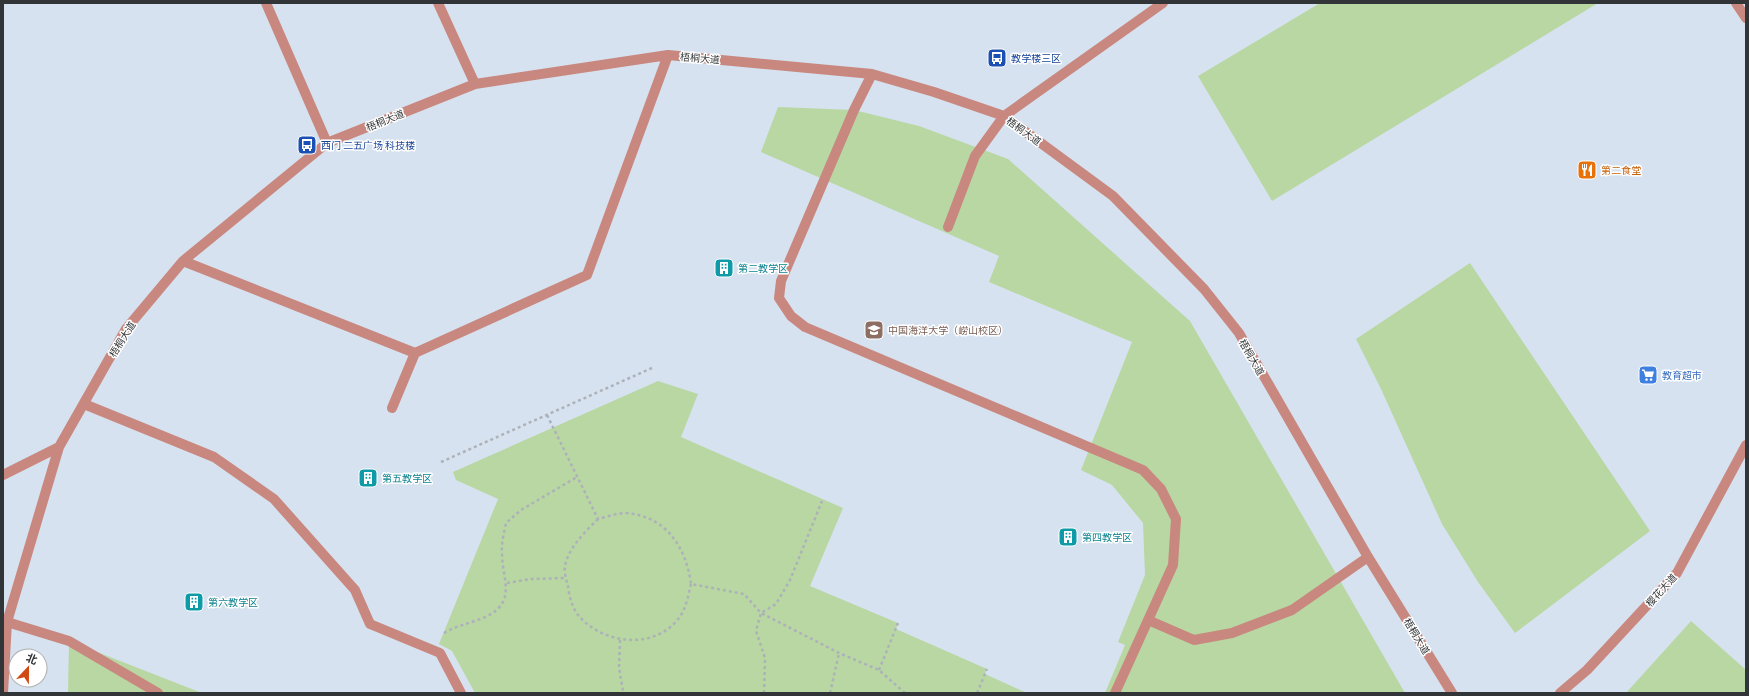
<svg xmlns="http://www.w3.org/2000/svg" width="1749" height="696" font-family="Bitter,'Noto Sans SC',serif">
<rect width="100%" height="100%" fill="#e6edf5"/>
<path fill="#d7e2f0" fill-rule="evenodd" d="M 3,3 L 1746,3 L 1746,693 L 3,693 ZM 16,656 L 40,656 L 40,680 L 16,680 Z"/>
<path fill="#b9d7a3" d="M 1320,3 L 1598,3 L 1272,201 L 1198,76 Z
M 778,107 L 854,110 L 919,126 L 1008,159 L 1190,321 L 1405,693 L 1105,693 L 1125,645 L 1118,642 L 1145,575 L 1143,523 L 1112,485 L 1081,470 L 1132,342 L 989,282 L 999,256 L 761,152 Z
M 1470,263 L 1650,531 L 1515,633 L 1478,582 L 1442,524 L 1381,389 L 1356,339 Z
M 658,381 L 698,394 L 681,437 L 843,508 L 810,586 L 898,623 L 896,629 L 987,669 L 985,674 L 1027,693 L 475,693 L 452,651 L 439,644 L 498,499 L 456,480 L 453,472 Z
M 1691,621 L 1746,670 L 1746,693 L 1626,693 Z
M 69,641 L 202,693 L 68,693 Z"/>
<g fill="none" stroke-linecap="round" stroke-linejoin="round">
<path stroke="#adb2b9" stroke-width="2.5" stroke-dasharray="3 3" stroke-linecap="butt" d="M 547,415 L 598,519 C 606,517 617,513 626,513 C 666,516 686,547 691,584 L 744,594 L 761,613 L 839,653 L 879,670 L 905,693
M 441,462 L 652,368
M 598,519 C 585,532 570,546 565,565 C 564,571 566,580 568,586 C 569,596 572,607 578,615 C 602,644 654,651 679,618 C 686,609 688,596 691,584
M 507,583 L 531,579 L 566,578
M 444,633 C 457,625 473,623 487,616 C 517,602 502,578 502,554 C 501,544 504,533 506,523 L 521,510 L 577,477
M 620,640 L 619,668 L 623,691 L 626,693
M 879,670 L 898,623
M 764,693 L 765,658 L 756,631 L 761,613 L 776,604 L 790,580 L 822,501
M 830,693 L 839,653
M 977,693 L 987,669"/>
<path stroke="#c9887f" stroke-width="10" d="M 266,3 L 327,143
M 438,3 L 475,84
M 1736,3 L 1746,18
M 872,74 L 854,110 L 781,281 L 779,298 L 791,316 L 805,327 L 1143,470 L 1161,489 L 1176,519 L 1173,565 L 1115,693
M 948,227 L 975,156 L 1004,116 L 1163,3
M 183,261 L 415,353 L 392,408
M 415,353 L 587,275 L 668,55
M 84,404 L 214,457 L 274,499 L 355,590 L 370,624 L 440,653 L 461,693
M 3,475 L 59,447
M 1148,620 L 1194,640 L 1232,633 L 1292,610 L 1368,557
M 7,622 L 69,641 L 158,693
M 3,693 L 7,622 L 59,447 L 126,329 L 183,261 L 327,143 L 475,84 L 668,55 L 872,74 L 934,92 L 1004,116 L 1113,196 L 1204,289 L 1239,333 L 1368,557 L 1452,693
M 1560,693 L 1587,670 L 1677,573 L 1746,445"/>
</g>
<defs>
<symbol id="bus-square" viewBox="-11 -11 22 22"><rect x="-9" y="-9" width="18" height="18" rx="4" fill="#1a4fb4" stroke="#fff"/><path d="M-5-6H5V4H4V6H2V4H-2V6H-4V4H-5ZM-3.5-4V0h7V-4ZM-3.5 1.2v1.5H-2V1.2ZM2 1.2v1.5H3.5V1.2Z" fill="#fff"/></symbol>
<symbol id="restaurant-square" viewBox="-11 -11 22 22"><rect x="-9" y="-9" width="18" height="18" rx="4" fill="#e8710a" stroke="#fff"/><path d="M-5-6h1v4h1v-4h1v4h1v-4h1v5L-1.5 .5V6h-2V.5L-5-1ZM5-6V6H3V1.5H1.5Q1.5-4 5-6Z" fill="#fff"/></symbol>
<symbol id="building-square" viewBox="-11 -11 22 22"><rect x="-9" y="-9" width="18" height="18" rx="4" fill="#0f9aa8" stroke="#fff"/><path d="M-4-6H4V6H1V3H-1V6H-4ZM-2.5-4.3h1.7v1.8h-1.7ZM.8-4.3h1.7v1.8H.8ZM-2.5-1h1.7V.8h-1.7ZM.8-1h1.7V.8H.8Z" fill="#fff"/></symbol>
<symbol id="university-square" viewBox="-11 -11 22 22"><rect x="-9" y="-9" width="18" height="18" rx="4" fill="#8d6e63" stroke="#fff"/><path d="M0-5L7-2L0 1L-7-2ZM-4 1L0 2.5L4 1V4Q0 6-4 4Z" fill="#fff"/></symbol>
<symbol id="supermarket-square" viewBox="-11 -11 22 22"><rect x="-9" y="-9" width="18" height="18" rx="4" fill="#3f7fe0" stroke="#fff"/><path d="M-6-5.5h2.5l.6 2H6L4.5 2H-2.5L-4.4-4H-6ZM-1.5 3.2a1.3 1.3 0 1 0 .1 0ZM3 3.2a1.3 1.3 0 1 0 .1 0Z" fill="#fff"/></symbol>
</defs>
<g fill-rule="evenodd">
<use href="#bus-square" x="986" y="47" width="22" height="22"/>
<use href="#bus-square" x="296" y="134" width="22" height="22"/>
<use href="#restaurant-square" x="1576" y="159" width="22" height="22"/>
<use href="#building-square" x="713" y="257" width="22" height="22"/>
<use href="#university-square" x="863" y="319" width="22" height="22"/>
<use href="#supermarket-square" x="1637" y="364" width="22" height="22"/>
<use href="#building-square" x="357" y="467" width="22" height="22"/>
<use href="#building-square" x="1057" y="526" width="22" height="22"/>
<use href="#building-square" x="183" y="591" width="22" height="22"/>
</g>
<g text-anchor="middle" stroke-width="3" stroke-linejoin="round" paint-order="stroke">
<g font-size="10" fill="#323538" stroke="#fff">
<text transform="translate(700 58) rotate(5)" y="4">梧桐大道</text>
<text transform="translate(385 120) rotate(-22)" y="4">梧桐大道</text>
<text transform="translate(1024 131) rotate(36)" y="4">梧桐大道</text>
<text transform="translate(122 339) rotate(-58)" y="4">梧桐大道</text>
<text transform="translate(1252 357) rotate(60)" y="4">梧桐大道</text>
<text transform="translate(1661 590) rotate(-48)" y="4">樱花大道</text>
<text transform="translate(1417 636) rotate(59)" y="4">梧桐大道</text>
</g>
<g font-size="10" fill="#164399" stroke="#fff" text-anchor="start">
<text x="1011" y="62">教学楼三区</text>
<text x="321" y="149">西门 二五广场 科技楼</text>
</g>
<g font-size="10" fill="#c56008" stroke="#fff" text-anchor="start">
<text x="1601" y="174">第二食堂</text>
</g>
<g font-size="10" fill="#0d838f" stroke="#fff" text-anchor="start">
<text x="738" y="272">第二教学区</text>
<text x="382" y="482">第五教学区</text>
<text x="1082" y="541">第四教学区</text>
<text x="208" y="606">第六教学区</text>
</g>
<g font-size="10" fill="#785e54" stroke="#fff" text-anchor="start">
<text x="888" y="334">中国海洋大学（崂山校区）</text>
</g>
<g font-size="10" fill="#366cbe" stroke="#fff" text-anchor="start">
<text x="1662" y="379">教育超市</text>
</g>
</g>
<rect width="1749" height="696" fill="none" stroke="#323538" stroke-width="8"/>
<g transform="translate(28 668) rotate(22)"><circle r="19" fill="#ffffff" stroke="#adaeaf"/>
<path d="M0-3L7 15L0 10L-7 15Z" fill="#d14a14"/>
<text y="-6" font-size="11" font-weight="bold" text-anchor="middle" fill="#323538">北</text>
</g>
</svg>
